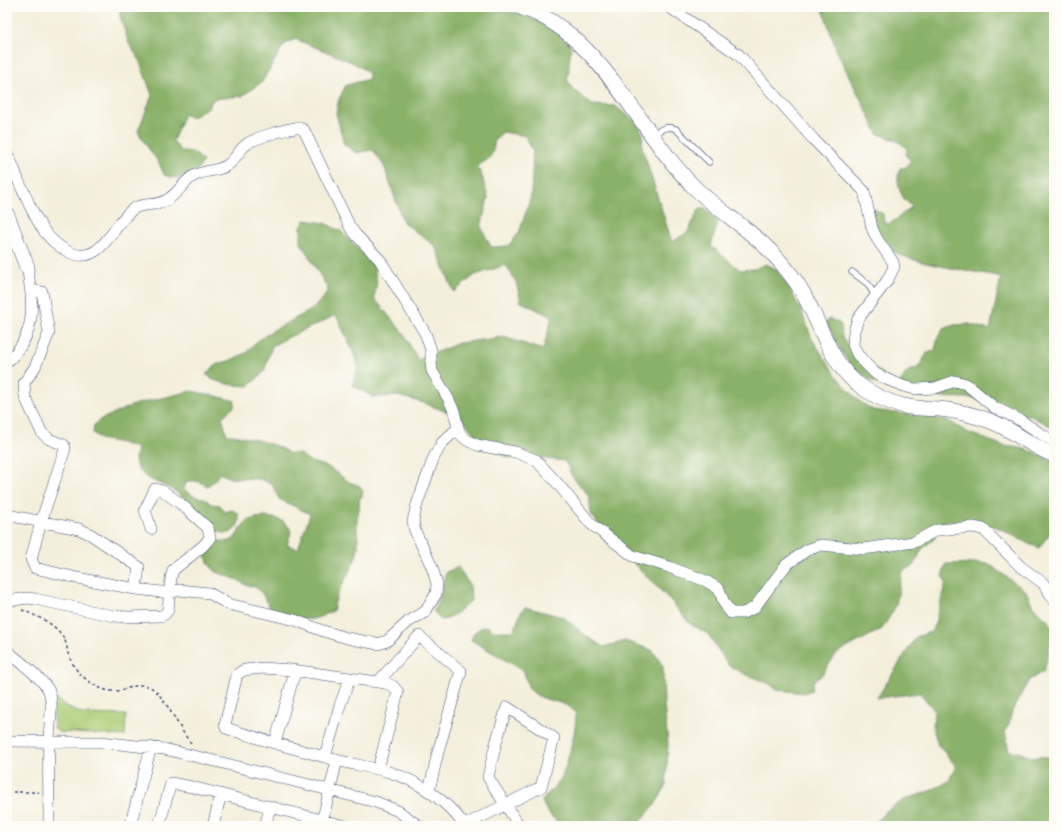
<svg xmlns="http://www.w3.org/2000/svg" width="1061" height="833" font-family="Kalam,sans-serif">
<rect width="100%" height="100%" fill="#fdfcf7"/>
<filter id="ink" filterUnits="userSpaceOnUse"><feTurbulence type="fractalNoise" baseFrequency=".025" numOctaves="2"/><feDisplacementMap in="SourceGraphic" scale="8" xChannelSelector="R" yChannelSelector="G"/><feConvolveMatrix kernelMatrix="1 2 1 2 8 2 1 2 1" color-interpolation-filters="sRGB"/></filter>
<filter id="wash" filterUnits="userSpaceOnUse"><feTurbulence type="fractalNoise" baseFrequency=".012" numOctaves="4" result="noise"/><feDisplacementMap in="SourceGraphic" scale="16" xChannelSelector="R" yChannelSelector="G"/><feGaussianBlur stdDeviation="0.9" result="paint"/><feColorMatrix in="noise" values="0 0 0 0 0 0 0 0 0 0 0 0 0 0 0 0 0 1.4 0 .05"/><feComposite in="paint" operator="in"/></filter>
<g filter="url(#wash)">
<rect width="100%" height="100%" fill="#f4efdb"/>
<path fill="#acce76" stroke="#647e6a" d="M 53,697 L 70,709 L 83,714 L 126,715 L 125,736 L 58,732 L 54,728 Z"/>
<path fill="#89b167" stroke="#527062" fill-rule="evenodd" d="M 120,7 L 491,7 L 523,15 L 540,22 L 565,37 L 571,48 C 569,58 570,69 567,79 L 573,89 L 592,105 L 615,106 L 635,121 L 643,133 L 642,147 L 672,242 L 688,232 L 699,209 L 707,209 L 718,222 L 711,246 L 740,270 L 754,269 L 766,264 L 776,269 L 785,281 L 801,310 L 812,339 L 837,377 L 859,401 L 873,410 L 931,417 L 947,420 L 969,433 L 1004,446 L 1021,448 L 1031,451 L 1054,462 L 1054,528 L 1039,548 L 1029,544 L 997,527 L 961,521 L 943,522 L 938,525 L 935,538 L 922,549 L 914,566 L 902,571 L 896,606 L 882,629 L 837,653 L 821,676 L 813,681 L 812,690 L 804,693 L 779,690 L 768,683 L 745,674 L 729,666 L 708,634 L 690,624 L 672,602 L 636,566 L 621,543 L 600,526 L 591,514 L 589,496 L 572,476 L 565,461 L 547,459 L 510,458 L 501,455 L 475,435 L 462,418 L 424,403 L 398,396 L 373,397 L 352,385 L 358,367 L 353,352 L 336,315 C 315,326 292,334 272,346 L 264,372 L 249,386 C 234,385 217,385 206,374 L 217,364 L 229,361 L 246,353 L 255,343 L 270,332 L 311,310 L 324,297 L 328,289 L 301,243 L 301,227 L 305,220 L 324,223 L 341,231 L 373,264 L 377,282 L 374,298 L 404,334 L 418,360 L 459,343 L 504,337 L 543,350 L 552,317 L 521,302 L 516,282 L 506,265 L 475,275 L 454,292 L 435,246 L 403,222 L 384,166 L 373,150 L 356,153 L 344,144 L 336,113 L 339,99 L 346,85 L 369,79 L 368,72 L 354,63 L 295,39 L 284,45 L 262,82 L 242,96 L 213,99 L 208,108 L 191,118 L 184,114 L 173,141 L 182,152 C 194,151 195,152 203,162 C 199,170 186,179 177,178 C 173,178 168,176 164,175 C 159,158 145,147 138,131 L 152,95 L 138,57 L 130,46 L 126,35 L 120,16 ZM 503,132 L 526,136 L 533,152 L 531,196 L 519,233 L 508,246 L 491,247 L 481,227 L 488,198 L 482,176 L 477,166 C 491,159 493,155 495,139 Z
M 822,7 L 1054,7 L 1054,428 L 1033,417 L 973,398 L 920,397 L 900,393 L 882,386 L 868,379 L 851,366 L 843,354 L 826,323 L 829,319 L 838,322 L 841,325 L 842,337 L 853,352 L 898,385 L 907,372 L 919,367 L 927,353 L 935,350 L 938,337 L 943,329 L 954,325 L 969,324 L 990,330 L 1001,277 C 974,270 901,265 884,244 C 878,236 874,219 870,210 L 875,209 L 883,214 L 884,222 L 888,224 C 895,222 905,211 912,207 C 910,204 905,201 903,197 C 898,189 896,176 900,168 L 905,168 L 911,160 L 906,156 L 907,148 C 899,141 888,137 878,134 L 837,52 Z
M 191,391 L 216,396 L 235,401 L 234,407 L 222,417 L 227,435 C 240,435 280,444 288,453 L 300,454 L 311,462 L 328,467 L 349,482 L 360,486 L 363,491 L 362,496 L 359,500 C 361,508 357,513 357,521 C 356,533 360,543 357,554 C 350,575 337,588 333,611 C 326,614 319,618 312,619 C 300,621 283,611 271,609 C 265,602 264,592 255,587 C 252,586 248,586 246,585 C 242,583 239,580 235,579 C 217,571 214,576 205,555 C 207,551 212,542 217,541 C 221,540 227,543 232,540 C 238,536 240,527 245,523 C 255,515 277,515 286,524 C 289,526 290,529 291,532 L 287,545 L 298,549 L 310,514 L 279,499 L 272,484 L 260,479 L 230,478 L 219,473 C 216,480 213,483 207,486 C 201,482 193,479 186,482 L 185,487 L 183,488 C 189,494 195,498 204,498 L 211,504 L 220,505 L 225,512 L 232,510 L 238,513 C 241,523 238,527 230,533 C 209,536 193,508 180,495 C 169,484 148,483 138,469 C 134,463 135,455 137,448 L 121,443 L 100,439 L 93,433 L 94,425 L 101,419 L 136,404 Z
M 977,563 L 989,564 L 1026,591 L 1032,605 L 1043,617 L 1047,619 L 1052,627 L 1052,636 L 1044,671 L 1029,680 L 1012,711 L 1009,724 L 1005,731 L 1009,751 L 1018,752 L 1034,758 L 1039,756 L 1054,758 L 1054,789 L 1049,789 L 1054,804 L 1054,826 L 860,826 L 873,825 L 886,811 L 904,800 L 932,790 L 949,781 L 956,766 L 938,745 L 933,728 L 934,710 L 920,693 L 877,698 L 916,637 L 933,631 L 946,582 L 942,576 L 946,564 Z
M 458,567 L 470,586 L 471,601 L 457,613 L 444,620 L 440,619 L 433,611 L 438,602 L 446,572 Z
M 525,607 L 563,617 L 585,635 L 603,647 L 625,641 L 652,650 L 663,666 L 664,705 L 668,743 L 666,786 L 655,805 L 636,826 L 566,826 C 554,821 546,813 542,801 C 548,793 557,785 562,777 C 566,768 579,722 575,713 C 567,698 537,704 528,686 C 526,681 525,676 524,671 L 471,640 C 474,631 479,627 488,626 L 492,631 L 514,631 L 521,612 Z"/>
</g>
<g filter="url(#ink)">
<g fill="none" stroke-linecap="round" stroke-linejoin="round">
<defs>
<path id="lane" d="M 652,135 C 660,130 666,125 676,129 L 709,162
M 852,272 L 868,284 L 875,296"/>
<path id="street" d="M 669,7 L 739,55 L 814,140 L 864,191 L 872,228 L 877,239 L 893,262 L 894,267 L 887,281 L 858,319 L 854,331 L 853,345 L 857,354 L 866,364 L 876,374 L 886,379 L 903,386 L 915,389 L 935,388 L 955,381 L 966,384 L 994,407 L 1020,420 L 1044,436 L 1054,441
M 7,154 C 13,163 15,172 19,182 C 22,189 26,196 29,204 C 39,224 47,241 69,252 C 101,268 114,222 133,209 C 143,202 155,207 165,201 C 176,196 182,184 192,177 C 202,170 216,172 226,166 C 236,160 238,150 247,144 C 254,138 286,129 296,128 C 299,127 301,129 304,130 L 350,227 L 356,235 L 380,260 L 425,333 L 431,350 L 431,362 L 432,371 L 448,398 L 454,411 L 458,428 L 461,435 L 467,440 L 477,445 L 515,452 L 536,460 L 558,484 L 591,524 L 633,556 L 669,567 L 706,581 L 719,589 L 724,603 L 731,613 L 743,613 L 754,608 L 786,565 L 807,550 L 821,545 L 863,549 L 914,542 L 937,530 L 973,527 L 983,529 L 1021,567 L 1043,583 L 1054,600
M 7,362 C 37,335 34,303 27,267
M 7,515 L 79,529 L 90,534 L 139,567 L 136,589 L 77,578 L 35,568 L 31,559 L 41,522 L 65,449 L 64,445 L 49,439 L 42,433 L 25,397 L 24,383 L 35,367 L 49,333 L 42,292 L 31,290
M 136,589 L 170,593 L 179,590 L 209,593 L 228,604 L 295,620 L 323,631 L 347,638 L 378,644 L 387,641 L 408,622 L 425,612 L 436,594 L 437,584 L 432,567 L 415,531 L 413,521 L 417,504 L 434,457 L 442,443 L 458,428
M 7,601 L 28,598 L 35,599 L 114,616 L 128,617 L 161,616 L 165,614 L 168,610 L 171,578 L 173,570 L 203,546 L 210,538 L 208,528 L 181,504 L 163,491 L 155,489 L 145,510 L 151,529
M 7,651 C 17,659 44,680 49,691 C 54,703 49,727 49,740 C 48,769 49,797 49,826
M 378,682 L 419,636 L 461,671 L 438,752 L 429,791
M 7,741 L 101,742 L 164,749 L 219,762 L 376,802 L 398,811 L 419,826
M 275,743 L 292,682 L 296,671
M 325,757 L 340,705 L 350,678
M 378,769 L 398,692 L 393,686 L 385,683 L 292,670 L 263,668 L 245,670 L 242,671 L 237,675 L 225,725 L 226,728 C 261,740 297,749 332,759 C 351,764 370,767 389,772 C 419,781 447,801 465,826
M 465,825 L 541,787 L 554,738 L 507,707 L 496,743 L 488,777 C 498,794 509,809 519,826
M 130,826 L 151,747
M 159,826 L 171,783 L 192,787 L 345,826
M 213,826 L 221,794
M 265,826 L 270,808
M 321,826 L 337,760"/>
<path id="secondary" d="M 520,7 C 599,31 637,129 692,185 C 715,208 742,224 765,246 C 776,256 785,267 794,279 C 818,311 824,355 855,382 C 869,393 886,402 904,406 C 916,409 928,408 940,409 C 957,411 974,415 990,421 C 1013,429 1031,447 1054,455
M 7,215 L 27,267"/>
</defs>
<use href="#lane" stroke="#3c4c71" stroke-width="7"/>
<use href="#street" stroke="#3c4c71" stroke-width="12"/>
<use href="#secondary" stroke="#3c4c71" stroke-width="16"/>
<path stroke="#3c4c71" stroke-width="1.5" stroke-dasharray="3 3" stroke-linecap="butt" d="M 22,610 C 37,616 59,625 65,641 C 67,645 67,650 68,653 C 70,660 76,670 80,674 C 89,682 102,692 115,691 C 127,691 137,681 150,687 C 165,694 180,733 193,745
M 7,792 L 39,792"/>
<use href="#lane" stroke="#fff" stroke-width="5.5"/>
<use href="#street" stroke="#fff" stroke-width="11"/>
<use href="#secondary" stroke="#fff" stroke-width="15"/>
</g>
</g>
<rect width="1061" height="833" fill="none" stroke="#fdfcf7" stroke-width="24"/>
</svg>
